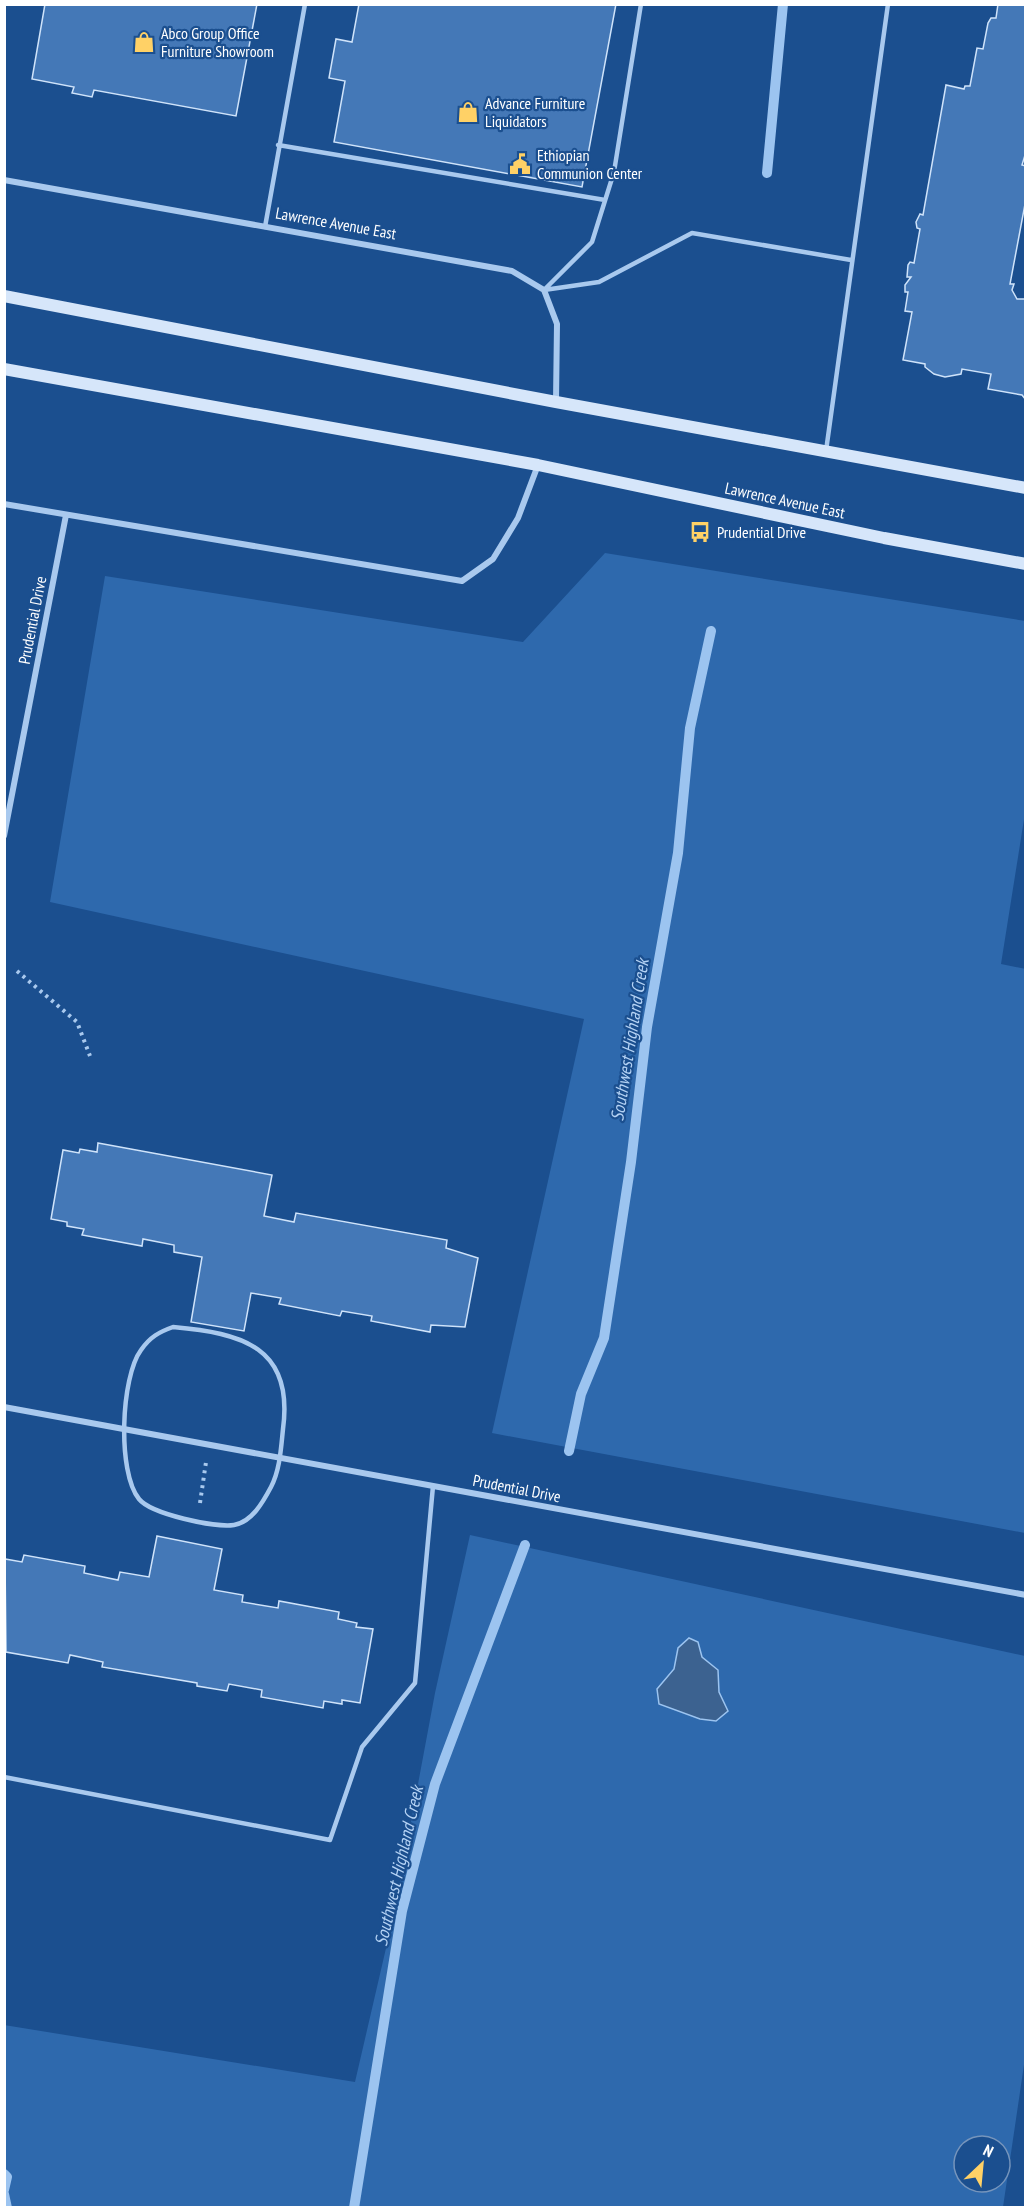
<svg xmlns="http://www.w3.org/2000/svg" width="1030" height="2212" font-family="'PT Sans Narrow',sans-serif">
<rect width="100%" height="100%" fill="#1b4f8f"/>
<path fill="#2e69ad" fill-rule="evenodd" d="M 605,553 L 1025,621 L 1025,813 L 1001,964 L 1026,969 L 1025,1533 L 492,1433 L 584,1019 L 50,902 L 105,576 L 523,642 Z
M 470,1535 L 1025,1656 L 1025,2058 L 1003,2207 L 5,2207 L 4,2025 L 355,2082 L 393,1918 L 435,1693 ZM 964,2146 L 1000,2146 L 1000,2182 L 964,2182 Z"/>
<path fill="#3c6290" stroke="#9cc4f0" stroke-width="1.5" d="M 689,1638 L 698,1642 L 702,1657 L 718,1670 L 719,1692 L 728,1711 L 716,1721 L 700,1719 L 659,1704 L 657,1689 L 674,1669 L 678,1648 Z"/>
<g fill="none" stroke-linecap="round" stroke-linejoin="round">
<path stroke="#9cc4f0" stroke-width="10" d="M 767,173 L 783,4
M 569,1451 L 581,1394 L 604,1338 L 631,1162 L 647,1027 L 678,853 L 690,728 L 711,631
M 4,2174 L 7,2177 L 4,2190
M 4,2194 L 7,2208
M 354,2208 L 402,1911 L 435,1784 L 525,1545"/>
</g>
<path fill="#4478b7" stroke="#cfe3fa" stroke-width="1.5" d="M 45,4 L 257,4 L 236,116 L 94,90 L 92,97 L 72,93 L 74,87 L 32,79 Z
M 359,4 L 616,4 L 582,187 L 334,142 L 345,81 L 329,78 L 336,39 L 352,42 Z
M 998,4 L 1026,4 L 1026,152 L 1022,165 L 1026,166 L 1026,199 L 1010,284 L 1014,284 L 1012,290 L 1017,299 L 1026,299 L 1026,400 L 1022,395 L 988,389 L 991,374 L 962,369 L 961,374 L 945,377 L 934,374 L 925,367 L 925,364 L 903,360 L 912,312 L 905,311 L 908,292 L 905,292 L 905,285 L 911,277 L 907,277 L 908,265 L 910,262 L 914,263 L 920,229 L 917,228 L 916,222 L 920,214 L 923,215 L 946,85 L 964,89 L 965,86 L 970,86 L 977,48 L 983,49 L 988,23 L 991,18 L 996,18 Z
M 98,1143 L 272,1175 L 264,1216 L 294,1222 L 296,1213 L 447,1240 L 446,1248 L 478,1258 L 465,1327 L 431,1325 L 430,1332 L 371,1321 L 372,1316 L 342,1311 L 340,1316 L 279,1304 L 281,1298 L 251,1293 L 244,1331 L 191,1322 L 202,1257 L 174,1252 L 174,1245 L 143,1239 L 142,1246 L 82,1235 L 84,1229 L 67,1226 L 67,1222 L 51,1219 L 63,1150 L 79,1153 L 80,1149 L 97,1152 Z
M 157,1536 L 222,1549 L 214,1590 L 243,1595 L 242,1602 L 278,1608 L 279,1601 L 339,1612 L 338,1619 L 357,1623 L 356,1627 L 373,1629 L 360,1703 L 342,1700 L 342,1704 L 324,1701 L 323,1708 L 261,1697 L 262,1690 L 229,1684 L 227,1691 L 197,1686 L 197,1683 L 102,1667 L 103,1662 L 70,1655 L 68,1663 L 6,1652 L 5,1559 L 22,1562 L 24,1555 L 85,1566 L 84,1573 L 118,1580 L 120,1572 L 149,1577 Z"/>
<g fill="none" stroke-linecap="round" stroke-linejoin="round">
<path stroke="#a9c9ee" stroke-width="4" stroke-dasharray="3 4.5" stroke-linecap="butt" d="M 17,971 L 77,1022 L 90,1056
M 200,1503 L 206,1462"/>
<path stroke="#a9c9ee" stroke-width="4.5" d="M 278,145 L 605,200
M 265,227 L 305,4
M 544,290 L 599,282 L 692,233 L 851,260
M 544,290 L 592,242 L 614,172 L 641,4
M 826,451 L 888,4
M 173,1327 C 242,1333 294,1347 283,1429 C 281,1448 280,1470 271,1487 C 263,1502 252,1522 234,1525 C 215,1528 151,1514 139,1499 C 117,1472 121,1377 141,1350 C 150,1337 159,1332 173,1327 Z
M 4,1777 L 330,1840 L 362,1747 L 415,1683 L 433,1486"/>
<path stroke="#a9c9ee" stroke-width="6" d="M 4,180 L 512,271 L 544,290 L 557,324 L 556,401
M 4,504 L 462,581 L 493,559 L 518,518 L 538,465
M 4,836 L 66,515
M 4,1407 L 1026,1595"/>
<path stroke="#d6e6fa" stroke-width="12" d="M 4,296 L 556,402 L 1026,488
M 4,369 L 538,465 L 884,538 L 1026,564"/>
</g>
<defs>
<symbol id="shop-bare" viewBox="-9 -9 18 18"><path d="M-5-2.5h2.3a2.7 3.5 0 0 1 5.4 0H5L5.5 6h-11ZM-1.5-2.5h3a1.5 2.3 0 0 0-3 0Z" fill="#ffd166" stroke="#1b4f8f" stroke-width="2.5" paint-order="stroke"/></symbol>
<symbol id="civic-bare" viewBox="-9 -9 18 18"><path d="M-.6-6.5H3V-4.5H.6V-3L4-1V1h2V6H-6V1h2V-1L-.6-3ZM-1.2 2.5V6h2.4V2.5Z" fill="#ffd166" stroke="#1b4f8f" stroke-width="2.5" paint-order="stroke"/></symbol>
<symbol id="bus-bare" viewBox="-9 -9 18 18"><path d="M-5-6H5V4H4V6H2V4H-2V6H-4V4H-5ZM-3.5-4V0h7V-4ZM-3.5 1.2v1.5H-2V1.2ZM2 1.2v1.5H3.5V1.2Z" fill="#ffd166" stroke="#1b4f8f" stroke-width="2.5" paint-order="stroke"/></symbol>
</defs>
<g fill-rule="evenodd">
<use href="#shop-bare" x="129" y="27" width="30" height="30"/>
<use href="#shop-bare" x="453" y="97" width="30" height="30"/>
<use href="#civic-bare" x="505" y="149" width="30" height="30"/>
<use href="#bus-bare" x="685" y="517" width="30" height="30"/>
</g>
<g text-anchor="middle" stroke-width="4.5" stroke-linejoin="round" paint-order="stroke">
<g font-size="16" fill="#fff" stroke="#1b4f8f" text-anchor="start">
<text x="161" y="39">Abco Group Office<tspan x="161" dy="18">Furniture Showroom</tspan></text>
<text x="485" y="109">Advance Furniture<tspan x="485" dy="18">Liquidators</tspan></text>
<text x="537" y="161">Ethiopian<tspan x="537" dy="18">Communion Center</tspan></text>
<text x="717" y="538">Prudential Drive</text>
</g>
<g font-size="16" fill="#fff" stroke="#1b4f8f">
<text transform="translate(336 223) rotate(10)" y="6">Lawrence Avenue East</text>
<text transform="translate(785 500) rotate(12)" y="6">Lawrence Avenue East</text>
<text transform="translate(32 620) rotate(-79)" y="6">Prudential Drive</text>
<text transform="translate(517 1488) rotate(11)" y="6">Prudential Drive</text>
</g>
<g font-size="18" font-style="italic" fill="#b5d3f5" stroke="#1b4f8f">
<text transform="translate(630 1040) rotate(-81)" y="6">Southwest Highland Creek</text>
<text transform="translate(399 1866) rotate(-77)" y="6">Southwest Highland Creek</text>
</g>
</g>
<rect width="1030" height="2212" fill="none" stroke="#ffffff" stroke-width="12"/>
<g transform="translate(982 2164) rotate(26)"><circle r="28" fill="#1b4f8f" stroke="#7695bc" stroke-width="1.5"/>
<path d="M0-4.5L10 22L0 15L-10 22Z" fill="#ffd166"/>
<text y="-9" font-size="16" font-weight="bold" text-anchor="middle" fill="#ffffff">N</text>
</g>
</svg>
